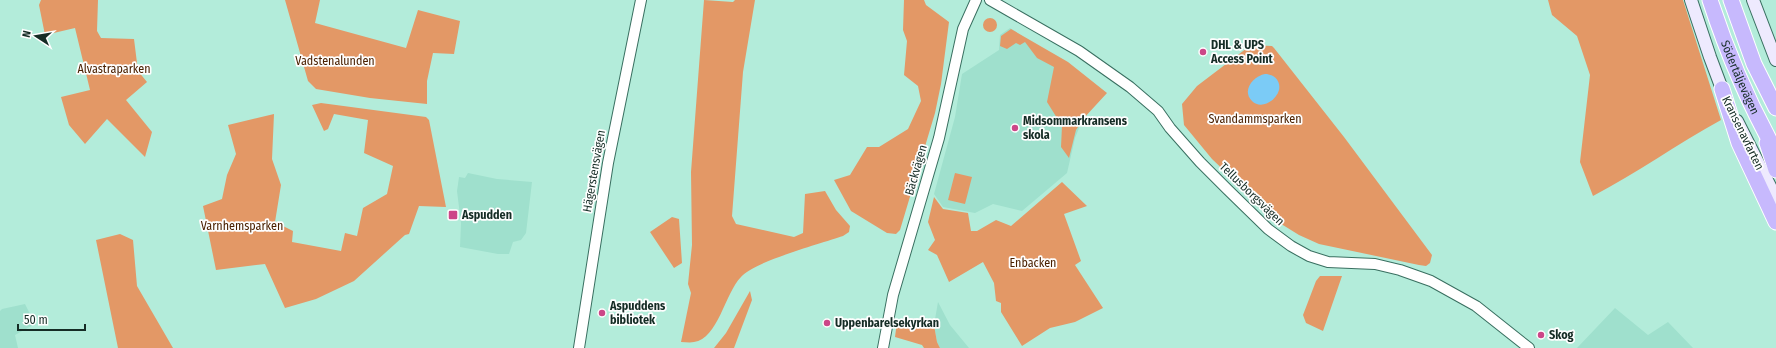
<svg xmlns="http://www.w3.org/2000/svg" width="1776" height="348" font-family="'Fira Sans Condensed',sans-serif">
<rect width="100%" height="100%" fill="#b3ecda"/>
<path fill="#9fe0cd" d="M 1010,28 L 1052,56 L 1095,89 L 1075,138 L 1067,173 L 1022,211 L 993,204 L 975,213 L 943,207 L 934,194 L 955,117 L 962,74 L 999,50 L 1000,35 Z
M 468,173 L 497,179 L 532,182 L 526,233 L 521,240 L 513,242 L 509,254 L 498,254 L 460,247 L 461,223 L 457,191 L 459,177 L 465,178 Z
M 938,302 L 950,325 L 969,348 L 940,348 L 937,342 L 934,325 Z
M 25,304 L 35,324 L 15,335 L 18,348 L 0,348 L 0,311 L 2,309 Z
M 1615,308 L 1648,335 L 1668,322 L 1693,348 L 1577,348 Z"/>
<path fill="#e39866" d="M 41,0 L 98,0 L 97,31 L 101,38 L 134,39 L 138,71 L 147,82 L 126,100 L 152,132 L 145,157 L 107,119 L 85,144 L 69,125 L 61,97 L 90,90 L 75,28 L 45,35 L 39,5 Z
M 285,0 L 320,0 L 315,23 L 406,48 L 418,10 L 460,21 L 454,54 L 433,53 L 427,81 L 427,104 L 370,98 L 316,89 L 308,81 Z
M 704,0 L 733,2 L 735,0 L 755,0 L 743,72 L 732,216 L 736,224 L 794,237 L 803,233 L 805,194 L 825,191 L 836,210 L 850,226 L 849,232 L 843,236 C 820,244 755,261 741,277 C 725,293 718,339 694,342 C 690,343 685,342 681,342 L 691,293 L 688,284 L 692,245 L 691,172 Z
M 904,0 L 924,0 L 926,5 L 949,22 L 941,84 L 935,113 L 900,230 L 896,234 L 887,233 L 851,211 L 834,180 L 850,175 L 867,147 L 879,147 L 908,129 L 921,101 L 918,86 L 904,75 L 907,41 L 903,30 Z
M 1548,0 L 1683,0 L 1721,120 C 1677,144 1637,173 1593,196 L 1580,162 L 1590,75 L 1577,36 L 1552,15 Z
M983 25a7 7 0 1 1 14 0a7 7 0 1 1-14 0Z
M 1011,29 L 1068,62 L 1107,93 L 1084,118 L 1076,130 L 1069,158 L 1061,147 L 1062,126 L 1047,102 L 1054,67 L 1037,58 L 1025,42 L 1020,45 L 1016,43 L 1007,49 L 1000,46 L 1001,36 Z
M 1251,45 L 1272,46 L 1274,48 L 1344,137 L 1432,255 L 1430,263 L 1426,266 L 1419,265 L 1319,244 L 1299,235 L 1278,222 L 1212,159 L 1184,125 L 1182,104 L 1197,86 Z
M 321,103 L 426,117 L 429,120 L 446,207 L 419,206 L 409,234 L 405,235 L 354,281 L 316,299 L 285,308 L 265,264 L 216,270 L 203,206 L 222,199 L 227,175 L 236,154 L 228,125 L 274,114 L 272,159 L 281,185 L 275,222 L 293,231 L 292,242 L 341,251 L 345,233 L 357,236 L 363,208 L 387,194 L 393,166 L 364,153 L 368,120 L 334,114 L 328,129 L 324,131 L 312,105 Z
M 955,173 L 972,177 L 965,204 L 948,200 Z
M 1062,182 L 1087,206 L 1064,214 L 1081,261 L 1075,265 L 1103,308 L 1075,322 L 1050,328 L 1022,346 L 1001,312 L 1001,303 L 996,301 L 994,283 L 983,262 L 949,282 L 937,255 L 928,250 L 935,240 L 928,222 L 934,197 L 943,209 L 968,213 L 971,231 L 977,231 L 996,220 L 1011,226 Z
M 672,217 L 679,219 L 682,263 L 674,268 L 650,232 Z
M 120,234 L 133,240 L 137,286 L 173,348 L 118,348 L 96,240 Z
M 1320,276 L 1342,276 L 1323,331 L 1306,323 L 1303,315 L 1316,281 Z
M 750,291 L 752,300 L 734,348 L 714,348 L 726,333 Z
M 897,322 L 934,325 L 937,342 L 940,348 L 924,348 L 922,345 L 895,337 Z"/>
<path fill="#7bcbf6" d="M 1265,74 C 1274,74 1281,81 1279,90 C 1276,101 1261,110 1252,101 C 1241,90 1254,76 1265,74 Z"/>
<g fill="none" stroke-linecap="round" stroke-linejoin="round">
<defs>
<path id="tertiary" d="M 990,0 L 1079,51 L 1130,87 L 1158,111 L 1170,128 L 1200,162 L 1227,189 L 1268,229 L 1291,246 L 1309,256 L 1328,262 L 1375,264 L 1400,270 L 1431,281 L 1476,306 L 1529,348
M 579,348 L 608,163 L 641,0
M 883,348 L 893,295 L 939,138 L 963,29 L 976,0"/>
<path id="secondary" d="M 1691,0 L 1710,57 L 1725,97
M 1753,0 L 1776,60
M 1737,121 L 1776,198"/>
<g id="motorway">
<path id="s1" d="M 1710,0 C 1727,52 1749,104 1776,152"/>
<path d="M 1731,0 L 1754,64 L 1776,108"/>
<path d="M 1722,89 L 1739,143 L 1776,222"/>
<path d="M 1767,143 L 1776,170"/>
</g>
</defs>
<use href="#tertiary" stroke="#396f60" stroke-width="12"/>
<use href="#secondary" stroke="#396f60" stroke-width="14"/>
<use href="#motorway" stroke="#fff" stroke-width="17"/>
<use href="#tertiary" stroke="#fff" stroke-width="10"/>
<use href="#secondary" stroke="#eeeafe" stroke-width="12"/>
<use href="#motorway" stroke="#c7b9fd" stroke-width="15"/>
</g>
<g fill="#cc4688" stroke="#fefefe" stroke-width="1.5">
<circle cx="1203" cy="52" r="4"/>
<circle cx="1015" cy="128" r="4"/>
<rect x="448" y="210" width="10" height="10" rx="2"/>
<circle cx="602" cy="313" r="4"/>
<circle cx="827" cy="323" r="4"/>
<circle cx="1541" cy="335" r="4"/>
</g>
<g text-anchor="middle" stroke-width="3.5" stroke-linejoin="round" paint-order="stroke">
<g font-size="12" font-weight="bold" fill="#152c25" stroke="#fefefe" text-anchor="start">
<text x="1211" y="49">DHL &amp; UPS<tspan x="1211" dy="14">Access Point</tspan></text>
<text x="1023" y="125">Midsommarkransens<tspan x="1023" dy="14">skola</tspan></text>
<text x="462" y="219">Aspudden</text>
<text x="610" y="310">Aspuddens<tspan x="610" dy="14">bibliotek</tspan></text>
<text x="835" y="327">Uppenbarelsekyrkan</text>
<text x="1549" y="339">Skog</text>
</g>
<g font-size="12" fill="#4a2000" stroke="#fefefe">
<text x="335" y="65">Vadstenalunden</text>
<text x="114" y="73">Alvastraparken</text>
<text x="1255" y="123">Svandammsparken</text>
<text x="242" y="230">Varnhemsparken</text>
<text x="1033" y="267">Enbacken</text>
</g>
<g font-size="12" fill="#152c25" stroke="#fefefe">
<text dy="4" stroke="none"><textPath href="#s1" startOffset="83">Södertäljevägen</textPath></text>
<text transform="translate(1743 133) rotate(64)" y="4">Kransenavfarten</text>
<text transform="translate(916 170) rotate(-74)" y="4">Bäckvägen</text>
<text transform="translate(594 171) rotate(-80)" y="4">Hägerstensvägen</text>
<text transform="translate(1252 194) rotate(44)" y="4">Tellusborgsvägen</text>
</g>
</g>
<g transform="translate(36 36) rotate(282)" stroke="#fefefe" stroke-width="3" paint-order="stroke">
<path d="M0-3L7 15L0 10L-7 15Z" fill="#152c25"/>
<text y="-6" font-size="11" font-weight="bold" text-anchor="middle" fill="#152c25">N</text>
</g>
<path d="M18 324v6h67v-6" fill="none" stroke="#152c25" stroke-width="2"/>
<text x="24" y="324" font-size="12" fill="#152c25" stroke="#fefefe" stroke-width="3" paint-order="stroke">50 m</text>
</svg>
